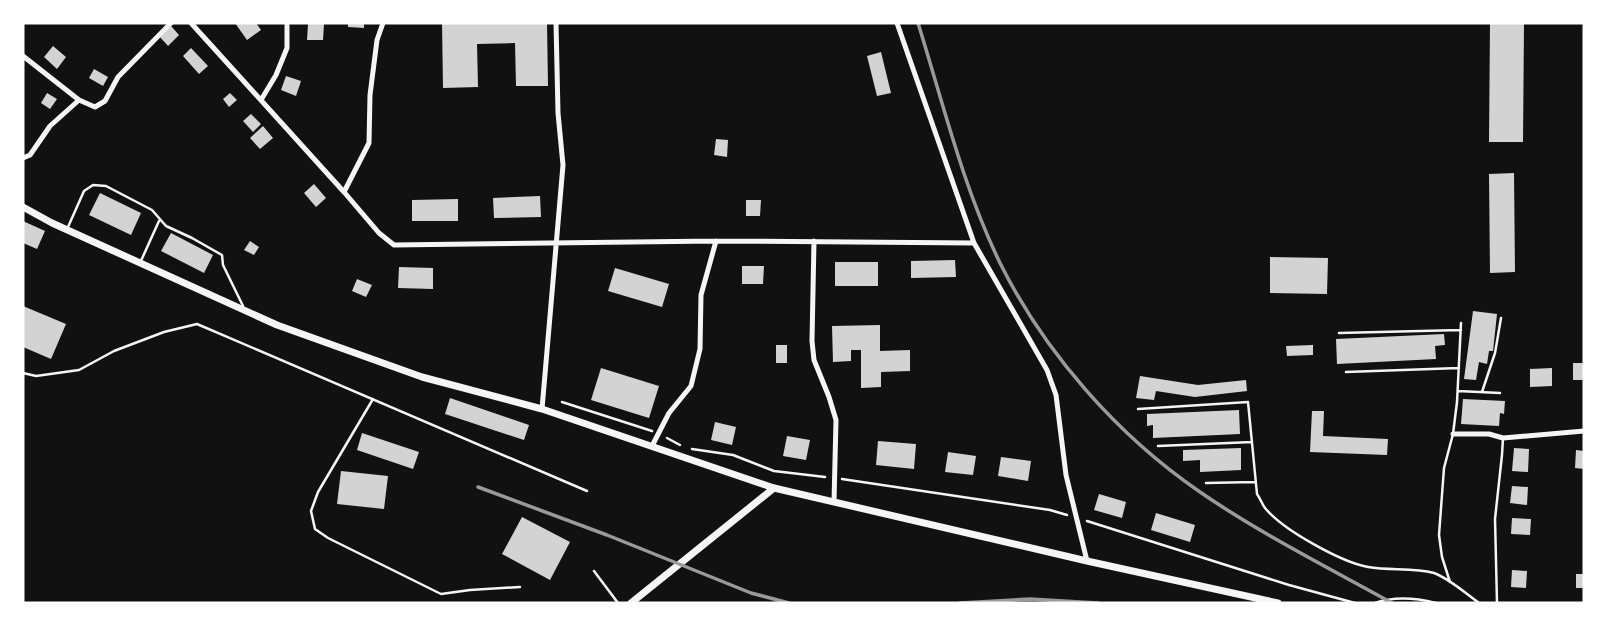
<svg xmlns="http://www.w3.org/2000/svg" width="1607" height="626" font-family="'Noto Sans',sans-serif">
<rect width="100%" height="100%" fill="#111"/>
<path fill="#d3d3d3" d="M 235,23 L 256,23 L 261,30 L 247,40 Z
M 348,23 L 364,23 L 364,28 L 348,27 Z
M 442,23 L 547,23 L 548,86 L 516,86 L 515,43 L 477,44 L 478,87 L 443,88 Z
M 1490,23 L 1524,23 L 1523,142 L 1489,142 Z
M 308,24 L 324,24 L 323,40 L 307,40 Z
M 171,26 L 179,35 L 168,46 L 160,37 Z
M 53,46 L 66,57 L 57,69 L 44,57 Z
M 191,48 L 208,66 L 199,74 L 183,56 Z
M 881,52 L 891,93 L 877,96 L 867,56 Z
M 94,69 L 108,77 L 103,86 L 89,78 Z
M 286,76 L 301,81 L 296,96 L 281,90 Z
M 47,93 L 57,99 L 50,109 L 41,103 Z
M 230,93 L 237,100 L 229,107 L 223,99 Z
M 251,114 L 261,124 L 253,132 L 243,121 Z
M 263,126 L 273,138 L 260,149 L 250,138 Z
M 716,139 L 728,140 L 727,157 L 714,155 Z
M 1514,173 L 1515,272 L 1490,273 L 1489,174 Z
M 314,184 L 326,198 L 316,207 L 304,193 Z
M 100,193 L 141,213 L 131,235 L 89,215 Z
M 540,196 L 541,217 L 494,218 L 493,198 Z
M 458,199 L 458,221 L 412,221 L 412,200 Z
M 746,200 L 761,200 L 760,216 L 746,216 Z
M 23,221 L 45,231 L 37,249 L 23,243 Z
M 171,233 L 213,255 L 204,273 L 161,251 Z
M 250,241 L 259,247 L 254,255 L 244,250 Z
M 1270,257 L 1328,258 L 1327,294 L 1270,293 Z
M 955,260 L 956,277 L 911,278 L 911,261 Z
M 835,262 L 878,262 L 878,286 L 835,286 Z
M 742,266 L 764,266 L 763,284 L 742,284 Z
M 399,267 L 433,268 L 433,289 L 398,288 Z
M 615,268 L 669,284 L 662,307 L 608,291 Z
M 357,279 L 372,285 L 366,297 L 352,291 Z
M 23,306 L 66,324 L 51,359 L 23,347 Z
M 1473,311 L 1497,314 L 1493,351 L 1489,351 L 1487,364 L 1479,362 L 1476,380 L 1464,379 Z
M 880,325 L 880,351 L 910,350 L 910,371 L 881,372 L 881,387 L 861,388 L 861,350 L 851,350 L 851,361 L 833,362 L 832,326 Z
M 1444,334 L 1445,345 L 1435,346 L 1436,359 L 1337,364 L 1336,339 Z
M 776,345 L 787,345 L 787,363 L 776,363 Z
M 1313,345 L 1313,355 L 1287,356 L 1286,346 Z
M 1573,363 L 1584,363 L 1584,380 L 1573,380 Z
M 601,368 L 659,386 L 649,418 L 591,400 Z
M 1552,368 L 1552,386 L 1530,387 L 1530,369 Z
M 1140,376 L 1198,385 L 1246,380 L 1247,391 L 1195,397 L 1156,391 L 1154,400 L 1136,398 Z
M 450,398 L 529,425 L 524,440 L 445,414 Z
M 1463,399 L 1505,401 L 1504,414 L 1500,413 L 1499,426 L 1461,424 Z
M 1239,410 L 1240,434 L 1153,438 L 1153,425 L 1147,426 L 1147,414 Z
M 1312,411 L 1324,411 L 1323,436 L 1388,439 L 1387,455 L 1310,452 Z
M 715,422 L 736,427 L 732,445 L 711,440 Z
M 362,433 L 419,452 L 413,469 L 357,450 Z
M 787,436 L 810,440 L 806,460 L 783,456 Z
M 878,441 L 916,444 L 914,469 L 876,465 Z
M 1241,448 L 1241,470 L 1200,472 L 1200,460 L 1183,461 L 1183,450 Z
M 1514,448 L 1529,449 L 1528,472 L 1512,471 Z
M 1576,450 L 1584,451 L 1584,469 L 1575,468 Z
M 948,452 L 976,456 L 973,475 L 945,472 Z
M 1001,457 L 1031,461 L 1028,481 L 998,476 Z
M 341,471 L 388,476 L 384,509 L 337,504 Z
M 1512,486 L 1528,487 L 1527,505 L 1510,503 Z
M 1099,494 L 1126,502 L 1122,518 L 1094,510 Z
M 1156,513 L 1195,525 L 1190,542 L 1151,530 Z
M 522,517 L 570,542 L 550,580 L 502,554 Z
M 1512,518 L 1531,519 L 1530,535 L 1511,534 Z
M 1512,570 L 1527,571 L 1526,588 L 1511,587 Z
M 1576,574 L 1584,574 L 1584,588 L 1576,588 Z"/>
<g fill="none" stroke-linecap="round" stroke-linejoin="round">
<path stroke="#f5f5f5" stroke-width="2.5" d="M 562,402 L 652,431
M 667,438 L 680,445
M 692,449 L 733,455 L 774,471 L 825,477
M 842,479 L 1050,510 L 1067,515
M 1087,521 L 1289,585 L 1355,603
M 1375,603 C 1395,596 1416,598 1436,603"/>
<path stroke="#f5f5f5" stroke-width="2.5" d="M 68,227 L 84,191 L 93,185 L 106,186 L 152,210 L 166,226 L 192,238 L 222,255 L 223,265 L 243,306
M 140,263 L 159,221
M 1339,333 L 1461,330
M 1346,372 L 1459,368
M 23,373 L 36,376 L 79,370 L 114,351 L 164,332 L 197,324 L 587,491
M 1458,391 L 1500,393
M 1482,392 L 1495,353 L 1501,318
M 373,399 L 318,492 L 311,511 L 315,529 L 328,538 L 441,594 L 470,590 L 520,587
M 1138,409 L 1248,402 L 1257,494 C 1260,498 1262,504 1265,508 C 1283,530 1341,562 1368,567 C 1390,571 1413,567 1434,573 C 1450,579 1465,593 1479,603
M 1158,446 L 1252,442
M 1206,483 L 1255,482
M 594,571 L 618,603
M 1450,582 L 1442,557 L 1439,535 L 1444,468 L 1453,434 L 1457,402 L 1461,323
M 1497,603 L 1495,519 L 1502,455 L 1503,438"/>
<path stroke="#f5f5f5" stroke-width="5" d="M 191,23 L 344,192 L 379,233 L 394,245 L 716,241 L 974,243
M 897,23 L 974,243 L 1047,370 L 1056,395 L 1066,475 L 1087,561
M 23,56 L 79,100
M 261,100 L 276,75 L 287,48 L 287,23
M 23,158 L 30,155 L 50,126 L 79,100 L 95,107 L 105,101 L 118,77 L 171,23
M 344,192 L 369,143 L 370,95 L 377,40 L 383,23
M 814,241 L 812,341 L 814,360 L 829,397 L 836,420 L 834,502
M 542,409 L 563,165 L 558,113 L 556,23
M 1453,434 L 1489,434 L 1503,438 L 1584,431
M 652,446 L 669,413 L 691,386 L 700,349 L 701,295 L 716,241"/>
<path stroke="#f5f5f5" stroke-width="7" d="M 23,207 L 52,223 L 277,325 L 422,377 L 542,409 L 774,488 L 1087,561 L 1278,603
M 631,603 L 774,488"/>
<path stroke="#9a9a9a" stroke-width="3.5" d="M 918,23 C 943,103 963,187 1000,263 C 1045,353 1117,435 1200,492 C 1261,534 1327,567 1392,603
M 478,487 L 607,535 L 751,593 L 789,603
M 960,603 L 1030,599 L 1098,603"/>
</g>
<rect width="1607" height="626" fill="none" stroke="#ffffff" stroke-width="49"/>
</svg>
